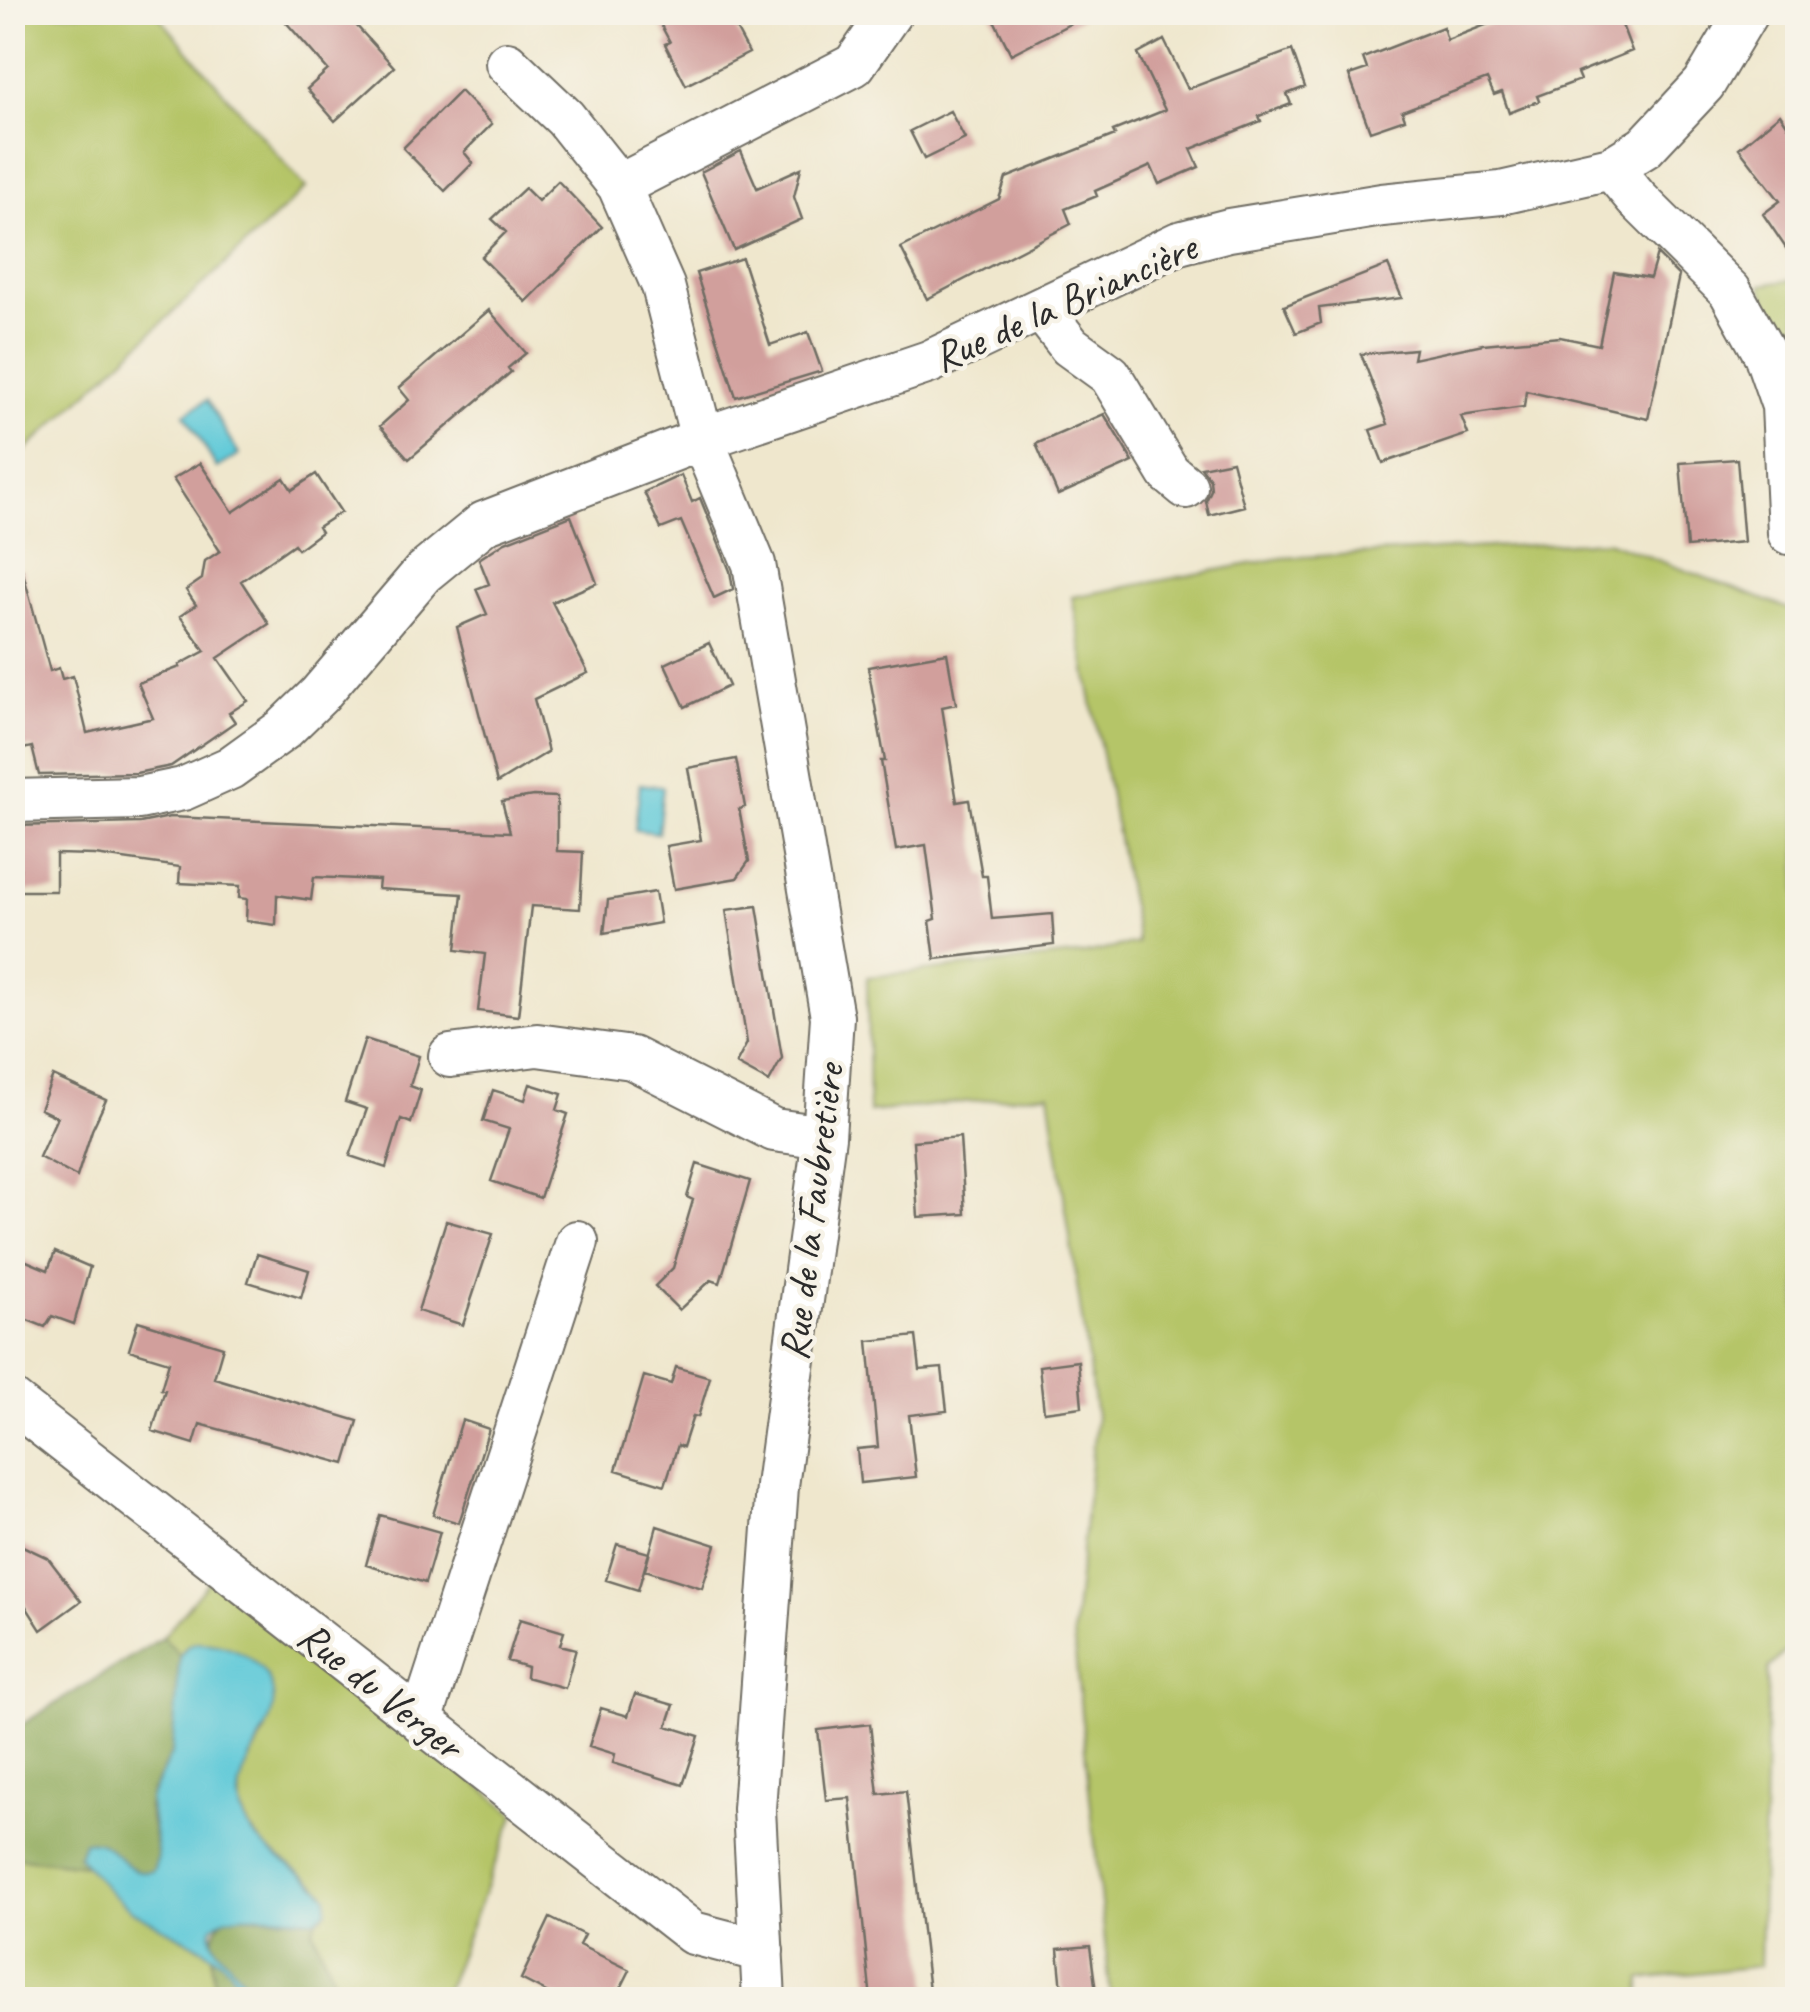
<svg xmlns="http://www.w3.org/2000/svg" width="1810" height="2012" font-family="Caveat,sans-serif">
<rect width="100%" height="100%" fill="#f7f3e8"/>
<filter id="ink" filterUnits="userSpaceOnUse"><feTurbulence type="fractalNoise" baseFrequency=".01" numOctaves="2"/><feDisplacementMap in="SourceGraphic" scale="20" xChannelSelector="R" yChannelSelector="G"/><feConvolveMatrix kernelMatrix="1 2 1 2 8 2 1 2 1" color-interpolation-filters="sRGB"/></filter>
<filter id="wash" filterUnits="userSpaceOnUse"><feTurbulence type="fractalNoise" baseFrequency=".0048" numOctaves="4" result="noise"/><feDisplacementMap in="SourceGraphic" scale="40" xChannelSelector="R" yChannelSelector="G"/><feGaussianBlur stdDeviation="2.25" result="paint"/><feColorMatrix in="noise" values="0 0 0 0 0 0 0 0 0 0 0 0 0 0 0 0 0 1.4 0 .05"/><feComposite in="paint" operator="in"/></filter>
<g filter="url(#wash)">
<rect width="100%" height="100%" fill="#efe7cd"/>
<path fill="#b5c567" stroke="#707849" stroke-width="2.5" d="M 12,13 L 156,13 L 306,188 L 22,454 L 12,442 Z
M 1797,279 L 1797,390 L 1761,285 Z
M 1607,541 L 1797,612 L 1798,1640 L 1768,1668 L 1760,1966 L 1641,1979 L 1641,1999 L 1111,1999 L 1073,1634 L 1096,1416 L 1049,1093 L 869,1112 L 867,977 L 1084,954 L 1138,943 L 1072,597 L 1282,558 Z
M 212,1577 L 515,1814 L 442,1999 L 342,1999 L 313,1930 L 317,1919 L 324,1915 L 317,1885 L 265,1847 L 249,1827 L 240,1808 L 239,1779 L 266,1732 L 244,1654 L 216,1644 L 185,1648 L 180,1655 L 163,1637 Z
M 13,1857 L 86,1865 L 130,1909 L 214,1955 L 216,1999 L 13,2000 Z"/>
<path fill="#90aa5c" stroke="#5e6a44" stroke-width="2.5" d="M 163,1637 L 180,1655 L 172,1752 L 151,1793 L 148,1808 L 158,1857 L 153,1871 L 141,1874 L 128,1866 L 79,1856 L 86,1865 L 13,1857 L 13,1730 Z
M 230,1915 L 317,1919 L 313,1931 L 342,1999 L 216,1999 C 215,1975 202,1927 230,1915 Z"/>
<path fill="#5ec9d8" stroke="#447a82" stroke-width="2.5" d="M 207,400 L 239,455 L 217,468 L 185,414 Z
M 640,784 L 663,787 L 658,833 L 635,830 Z
M 198,1642 C 221,1643 245,1650 261,1668 C 303,1717 225,1760 241,1811 C 254,1854 302,1865 327,1897 L 327,1910 L 317,1919 C 299,1920 187,1899 216,1947 C 229,1966 246,1974 250,1999 L 244,1999 C 234,1947 166,1936 129,1908 C 109,1893 94,1875 79,1856 L 84,1842 C 115,1836 123,1879 153,1871 L 158,1857 L 149,1800 L 172,1752 L 180,1655 L 188,1645 Z"/>
<g id="blocks">
<path fill="#d19f9c" d="M 277,12 L 344,12 L 394,67 L 335,121 L 307,89 L 328,70 Z
M 654,12 L 727,12 L 749,53 L 686,85 L 665,44 L 670,42 Z
M 990,12 L 1093,12 L 1011,54 Z
M 1519,12 L 1617,12 L 1632,51 L 1577,73 L 1580,80 L 1537,96 L 1539,101 L 1509,113 L 1502,92 L 1494,95 L 1487,79 L 1402,111 L 1405,119 L 1370,131 L 1349,75 L 1367,69 L 1363,58 L 1443,27 L 1447,40 Z
M 1164,40 L 1188,89 L 1292,50 L 1305,87 L 1287,94 L 1291,104 L 1259,116 L 1261,121 L 1191,149 L 1199,167 L 1159,184 L 1151,166 L 1095,191 L 1097,196 L 1065,209 L 1071,224 L 927,299 L 901,248 L 999,199 L 1006,178 L 1115,135 L 1113,131 L 1165,110 L 1138,54 Z
M 460,91 L 492,124 L 464,152 L 473,163 L 445,191 L 403,148 Z
M 950,111 L 965,139 L 924,159 L 910,131 Z
M 1780,114 L 1798,141 L 1798,266 L 1763,214 L 1780,201 L 1739,148 Z
M 741,151 L 757,188 L 801,168 L 794,197 L 802,219 L 734,250 L 701,172 Z
M 558,181 L 602,227 L 526,302 L 481,257 L 506,232 L 492,219 L 525,188 L 538,201 Z
M 1657,254 L 1679,276 L 1648,419 L 1526,391 L 1524,407 L 1461,416 L 1468,434 L 1383,463 L 1370,430 L 1388,424 L 1361,354 L 1415,349 L 1413,359 L 1483,344 L 1560,337 L 1599,345 L 1614,272 L 1650,278 Z
M 742,258 L 770,345 L 808,332 L 822,371 L 736,397 L 696,273 Z
M 1388,265 L 1402,298 L 1319,308 L 1321,323 L 1296,333 L 1284,306 Z
M 489,310 L 526,353 L 508,368 L 511,372 L 409,459 L 380,426 L 409,400 L 399,388 Z
M 1104,414 L 1133,462 L 1058,495 L 1036,444 Z
M 1737,459 L 1744,542 L 1687,547 L 1680,463 Z
M 1232,461 L 1244,506 L 1209,515 L 1206,501 L 1211,490 L 1210,479 L 1201,467 Z
M 200,463 L 233,512 L 284,478 L 292,490 L 316,474 L 341,512 L 318,527 L 321,532 L 298,549 L 294,544 L 241,581 L 269,624 L 218,658 L 248,701 L 229,713 L 235,722 L 171,766 L 136,773 L 39,775 L 32,747 L 18,750 L 12,730 L 12,570 L 22,569 L 50,671 L 59,668 L 62,679 L 73,676 L 87,733 L 153,718 L 138,683 L 180,667 L 179,665 L 205,651 L 180,616 L 196,605 L 186,590 L 202,579 L 205,561 L 220,551 L 173,479 Z
M 681,475 L 692,502 L 700,498 L 730,571 L 733,589 L 714,598 L 681,521 L 661,529 L 644,492 Z
M 571,516 L 597,583 L 552,602 L 588,673 L 534,699 L 548,752 L 497,783 L 457,627 L 487,614 L 476,589 L 489,584 L 479,559 L 505,542 Z
M 709,643 L 729,686 L 685,707 L 665,664 Z
M 947,653 L 956,704 L 942,707 L 957,802 L 969,800 L 982,876 L 987,876 L 992,919 L 1052,914 L 1054,945 L 935,959 L 930,921 L 936,919 L 926,845 L 896,850 L 881,761 L 885,761 L 868,667 Z
M 736,759 L 745,807 L 739,809 L 749,861 L 737,878 L 674,889 L 666,846 L 701,840 L 688,768 Z
M 533,796 L 557,797 L 557,851 L 583,852 L 580,909 L 531,906 L 518,1016 L 478,1011 L 485,954 L 456,950 L 462,894 L 378,889 L 379,880 L 314,877 L 311,900 L 277,895 L 276,925 L 246,921 L 247,899 L 239,898 L 240,886 L 179,883 L 180,867 L 95,855 L 56,854 L 56,891 L 19,891 L 20,869 L 12,869 L 12,826 L 140,823 L 170,817 L 510,832 L 502,801 Z
M 655,892 L 660,923 L 604,933 L 608,900 Z
M 757,906 L 782,1058 L 769,1082 L 736,1064 L 747,1043 L 726,910 Z
M 365,1039 L 419,1056 L 410,1086 L 421,1090 L 411,1123 L 401,1119 L 386,1168 L 350,1156 L 367,1109 L 345,1102 Z
M 53,1076 L 106,1100 L 92,1130 L 77,1177 L 39,1157 L 57,1117 L 40,1109 Z
M 530,1084 L 562,1094 L 557,1110 L 568,1114 L 540,1198 L 491,1181 L 509,1129 L 483,1121 L 493,1090 L 525,1100 Z
M 960,1137 L 965,1214 L 918,1217 L 913,1141 Z
M 697,1164 L 750,1181 L 720,1283 L 711,1280 L 679,1310 L 655,1286 L 673,1268 L 693,1200 L 687,1197 Z
M 446,1221 L 493,1234 L 463,1325 L 418,1311 Z
M 55,1252 L 90,1267 L 74,1324 L 52,1316 L 45,1327 L 12,1314 L 12,1289 L 24,1260 L 48,1270 Z
M 257,1254 L 309,1270 L 301,1298 L 248,1282 Z
M 138,1321 L 223,1347 L 214,1378 L 358,1421 L 345,1464 L 200,1424 L 194,1444 L 152,1431 L 165,1390 L 161,1389 L 169,1362 L 129,1350 Z
M 916,1336 L 920,1370 L 942,1368 L 947,1411 L 909,1415 L 916,1477 L 860,1483 L 857,1449 L 878,1447 L 868,1341 Z
M 1078,1361 L 1082,1407 L 1044,1412 L 1039,1366 Z
M 676,1367 L 710,1377 L 698,1417 L 693,1416 L 683,1447 L 678,1445 L 665,1485 L 616,1470 L 644,1376 L 671,1384 Z
M 462,1420 L 489,1429 L 459,1523 L 433,1515 Z
M 380,1515 L 440,1532 L 425,1583 L 366,1565 Z
M 657,1526 L 716,1545 L 702,1588 L 645,1570 Z
M 12,1541 L 48,1558 L 81,1601 L 41,1630 L 20,1597 L 12,1593 Z
M 617,1544 L 649,1553 L 638,1590 L 606,1580 Z
M 520,1619 L 564,1632 L 560,1645 L 576,1649 L 565,1688 L 526,1677 L 527,1667 L 507,1661 Z
M 635,1694 L 674,1705 L 667,1726 L 699,1736 L 683,1785 L 613,1763 L 615,1754 L 589,1746 L 601,1708 L 628,1716 Z
M 870,1724 L 878,1794 L 906,1791 L 930,2000 L 871,2000 L 850,1798 L 826,1800 L 818,1730 Z
M 550,1918 L 584,1935 L 579,1945 L 630,1970 L 615,2000 L 562,2000 L 521,1979 Z
M 1090,1946 L 1097,2000 L 1063,2000 L 1058,1949 Z"/>
</g>
</g>
<g filter="url(#ink)">
<use href="#blocks" fill-opacity="0" stroke="#706d64" stroke-width="2.5"/>
<g fill="none" stroke-linecap="round" stroke-linejoin="round">
<defs>
<path id="street" d="M 507,63 L 565,118 L 619,186 L 663,286 L 702,439 L 754,564 L 832,1017 L 824,1137 L 777,1486 L 754,1809 L 764,2000
M 1611,168 L 1637,199 L 1730,291 L 1765,354 L 1783,406 L 1789,533
M 619,186 L 854,65 L 891,12
M 1041,309 L 1070,346 L 1110,375 L 1169,473 L 1186,487
M 12,801 L 139,798 L 183,789 L 230,768 L 284,729 L 319,695 L 423,573 L 484,523 L 702,439 L 929,362 L 1179,243 L 1229,230 L 1382,205 L 1501,193 L 1611,168 L 1645,147 L 1704,84 L 1747,12
M 450,1056 L 537,1045 L 632,1058 L 774,1130 L 824,1137
M 12,1401 L 693,1933 L 762,1951
M 421,1721 L 577,1242"/>
</defs>
<use href="#street" stroke="#706d64" stroke-width="46"/>
<use href="#street" stroke="#fff" stroke-width="42"/>
</g>
</g>
<g text-anchor="middle" stroke-width="9" stroke-linejoin="round" paint-order="stroke">
<g font-size="42" fill="#2b2b2b" stroke="#f7f3e8">
<text transform="translate(1064 301) rotate(-24)" y="15">Rue de la Briancière</text>
<text transform="translate(810 1212) rotate(-83)" y="15">Rue de la Faubretière</text>
<text transform="translate(381 1689) rotate(38)" y="15">Rue du Verger</text>
</g>
</g>
<rect width="1810" height="2012" fill="none" stroke="#f7f3e8" stroke-width="50"/>
</svg>
